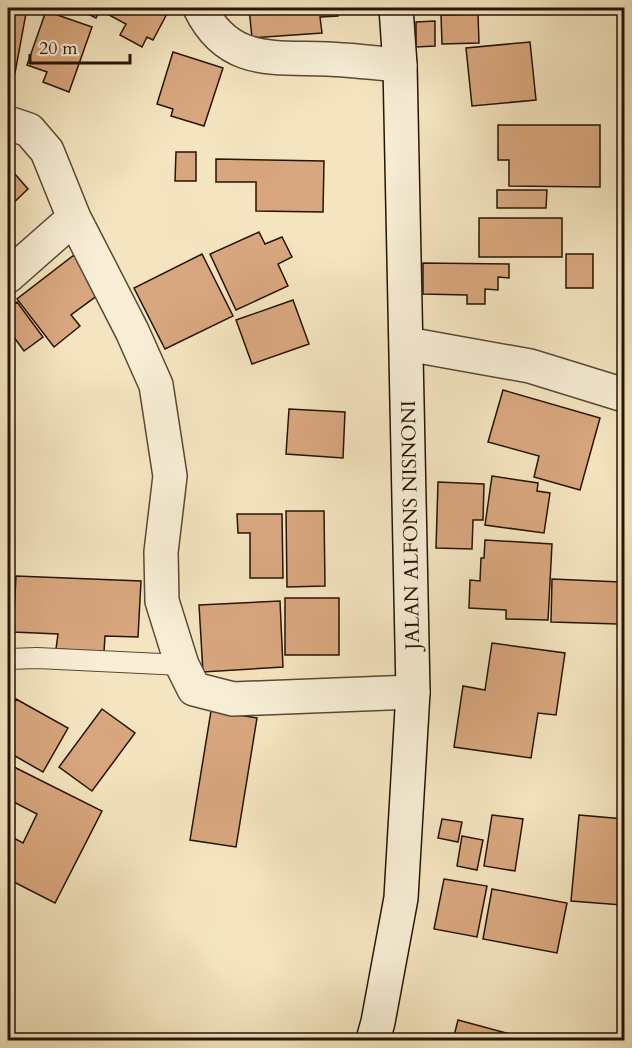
<svg xmlns="http://www.w3.org/2000/svg" width="632" height="1048" font-family="Cardo,serif">
<rect width="100%" height="100%" fill="#f4e5c0"/>
<filter id="stains"><feTurbulence type="fractalNoise" baseFrequency=".00333" numOctaves="4"/><feColorMatrix values="0 0 0 0 .2 0 0 0 0 .09 0 0 0 0 .02 0 0 0 .5 -.17"/></filter>
<radialGradient id="worn" r=".72"><stop offset=".6" stop-color="#630" stop-opacity="0"/><stop offset="1" stop-color="#630" stop-opacity=".3"/></radialGradient>
<path fill="#d9a77f" stroke="#251405" stroke-width="1.5" d="M 8,8 L 27,8 L 15,73 L 8,72 Z
M 76,8 L 101,8 L 96,18 Z
M 113,8 L 170,8 L 153,40 L 147,37 L 142,47 L 120,35 L 126,24 L 109,15 Z
M 249,8 L 338,8 L 338,16 L 320,17 L 322,33 L 252,38 Z
M 46,11 L 92,27 L 69,92 L 43,82 L 47,72 L 27,65 Z
M 478,14 L 479,43 L 442,44 L 441,15 Z
M 435,21 L 435,46 L 416,47 L 416,22 Z
M 530,42 L 536,100 L 472,106 L 466,48 Z
M 173,52 L 223,68 L 204,126 L 171,116 L 173,109 L 157,104 Z
M 498,125 L 600,125 L 600,187 L 509,186 L 509,160 L 498,160 Z
M 176,152 L 196,152 L 196,181 L 175,181 Z
M 216,159 L 324,161 L 323,212 L 256,211 L 256,182 L 216,182 Z
M 8,166 L 28,189 L 8,208 Z
M 497,190 L 547,190 L 546,208 L 497,208 Z
M 479,218 L 562,218 L 562,257 L 479,257 Z
M 259,232 L 265,244 L 282,237 L 292,257 L 278,264 L 288,286 L 236,310 L 210,254 Z
M 202,254 L 233,316 L 165,349 L 134,288 Z
M 566,254 L 593,254 L 593,288 L 566,288 Z
M 74,255 L 102,292 L 71,315 L 80,326 L 54,347 L 17,299 Z
M 423,263 L 509,264 L 509,278 L 498,277 L 498,290 L 485,289 L 485,304 L 467,304 L 467,295 L 423,294 Z
M 293,300 L 309,344 L 252,364 L 236,320 Z
M 17,302 L 43,337 L 24,351 L 8,329 L 8,309 Z
M 503,390 L 600,418 L 580,490 L 534,477 L 539,456 L 488,442 Z
M 289,409 L 345,412 L 343,458 L 286,454 Z
M 492,476 L 538,483 L 537,491 L 550,493 L 544,533 L 485,525 Z
M 438,482 L 484,484 L 483,520 L 473,520 L 472,549 L 436,548 Z
M 286,511 L 324,511 L 325,586 L 287,587 Z
M 237,514 L 282,514 L 283,578 L 250,578 L 250,533 L 238,533 Z
M 485,540 L 552,544 L 548,620 L 506,619 L 506,610 L 469,608 L 470,580 L 480,581 L 481,558 L 484,558 Z
M 16,576 L 141,581 L 138,637 L 105,636 L 104,652 L 56,649 L 58,634 L 13,632 Z
M 552,579 L 620,582 L 618,624 L 551,622 Z
M 285,598 L 339,598 L 339,655 L 285,655 Z
M 280,601 L 283,667 L 203,672 L 199,605 Z
M 492,643 L 565,653 L 556,715 L 538,713 L 531,758 L 454,747 L 463,686 L 485,690 Z
M 16,699 L 68,728 L 43,772 L 8,752 L 8,714 Z
M 102,709 L 135,733 L 92,791 L 59,767 Z
M 211,711 L 257,718 L 236,847 L 190,840 Z
M 12,766 L 102,811 L 55,903 L 8,879 L 8,835 L 23,843 L 37,814 L 8,799 L 8,775 Z
M 492,815 L 523,819 L 515,871 L 484,866 Z
M 579,815 L 624,819 L 624,879 L 622,905 L 571,901 Z
M 442,819 L 462,822 L 458,842 L 438,838 Z
M 462,836 L 483,840 L 477,870 L 457,866 Z
M 444,879 L 487,886 L 477,937 L 434,929 Z
M 492,889 L 567,903 L 557,953 L 483,939 Z
M 458,1020 L 510,1034 L 508,1040 L 453,1040 Z"/>
<g fill="none" stroke-linecap="round" stroke-linejoin="round">
<defs>
<path id="service" d="M 8,659 L 37,658 L 182,665"/>
<path id="minor" d="M 200,8 C 228,65 272,57 327,59 C 351,60 376,63 400,65
M 8,123 L 29,130 L 47,151 L 74,218 L 132,331 L 156,385 L 170,476 L 161,552 L 162,601 L 182,665 L 194,689 L 233,699 L 413,692
M 8,276 L 74,218"/>
<path id="tertiary" d="M 407,344 L 530,366 L 624,395"/>
<path id="secondary" d="M 373,1040 L 378,1022 L 401,898 L 413,692 L 400,65 L 396,8"/>
</defs>
<use href="#service" stroke="#594834" stroke-width="22"/>
<use href="#minor" stroke="#594834" stroke-width="36"/>
<use href="#tertiary" stroke="#594834" stroke-width="36"/>
<use href="#secondary" stroke="#251405" stroke-width="36"/>
<use href="#service" stroke="#f8eed6" stroke-width="20"/>
<use href="#minor" stroke="#f8eed6" stroke-width="33"/>
<use href="#tertiary" stroke="#f8eed6" stroke-width="33"/>
<use href="#secondary" stroke="#f8eed6" stroke-width="33"/>
</g>
<g text-anchor="middle" stroke-width="4.5" stroke-linejoin="round" paint-order="stroke">
<g font-size="20" fill="#251405" stroke="#f8eed6">
<text transform="translate(410 525) rotate(-91)" y="7">JALAN ALFONS NISNONI</text>
</g>
</g>
<rect width="632" height="1048" fill="none" stroke="#f4e5c0" stroke-width="30"/>
<rect x="9" y="9" width="614" height="1030" fill="none" stroke="#251405" stroke-width="3"/>
<rect x="15" y="15" width="602" height="1018" fill="none" stroke="#251405" stroke-width="1.5"/>
<path d="M30 54v9h100v-9" fill="none" stroke="#251405" stroke-width="3"/>
<text x="39" y="54" font-size="18" fill="#251405" stroke="#f8eed6" stroke-width="4.5" paint-order="stroke">20 m</text>
<rect width="100%" height="100%" filter="url(#stains)"/>
<rect width="100%" height="100%" fill="url(#worn)"/>
</svg>
